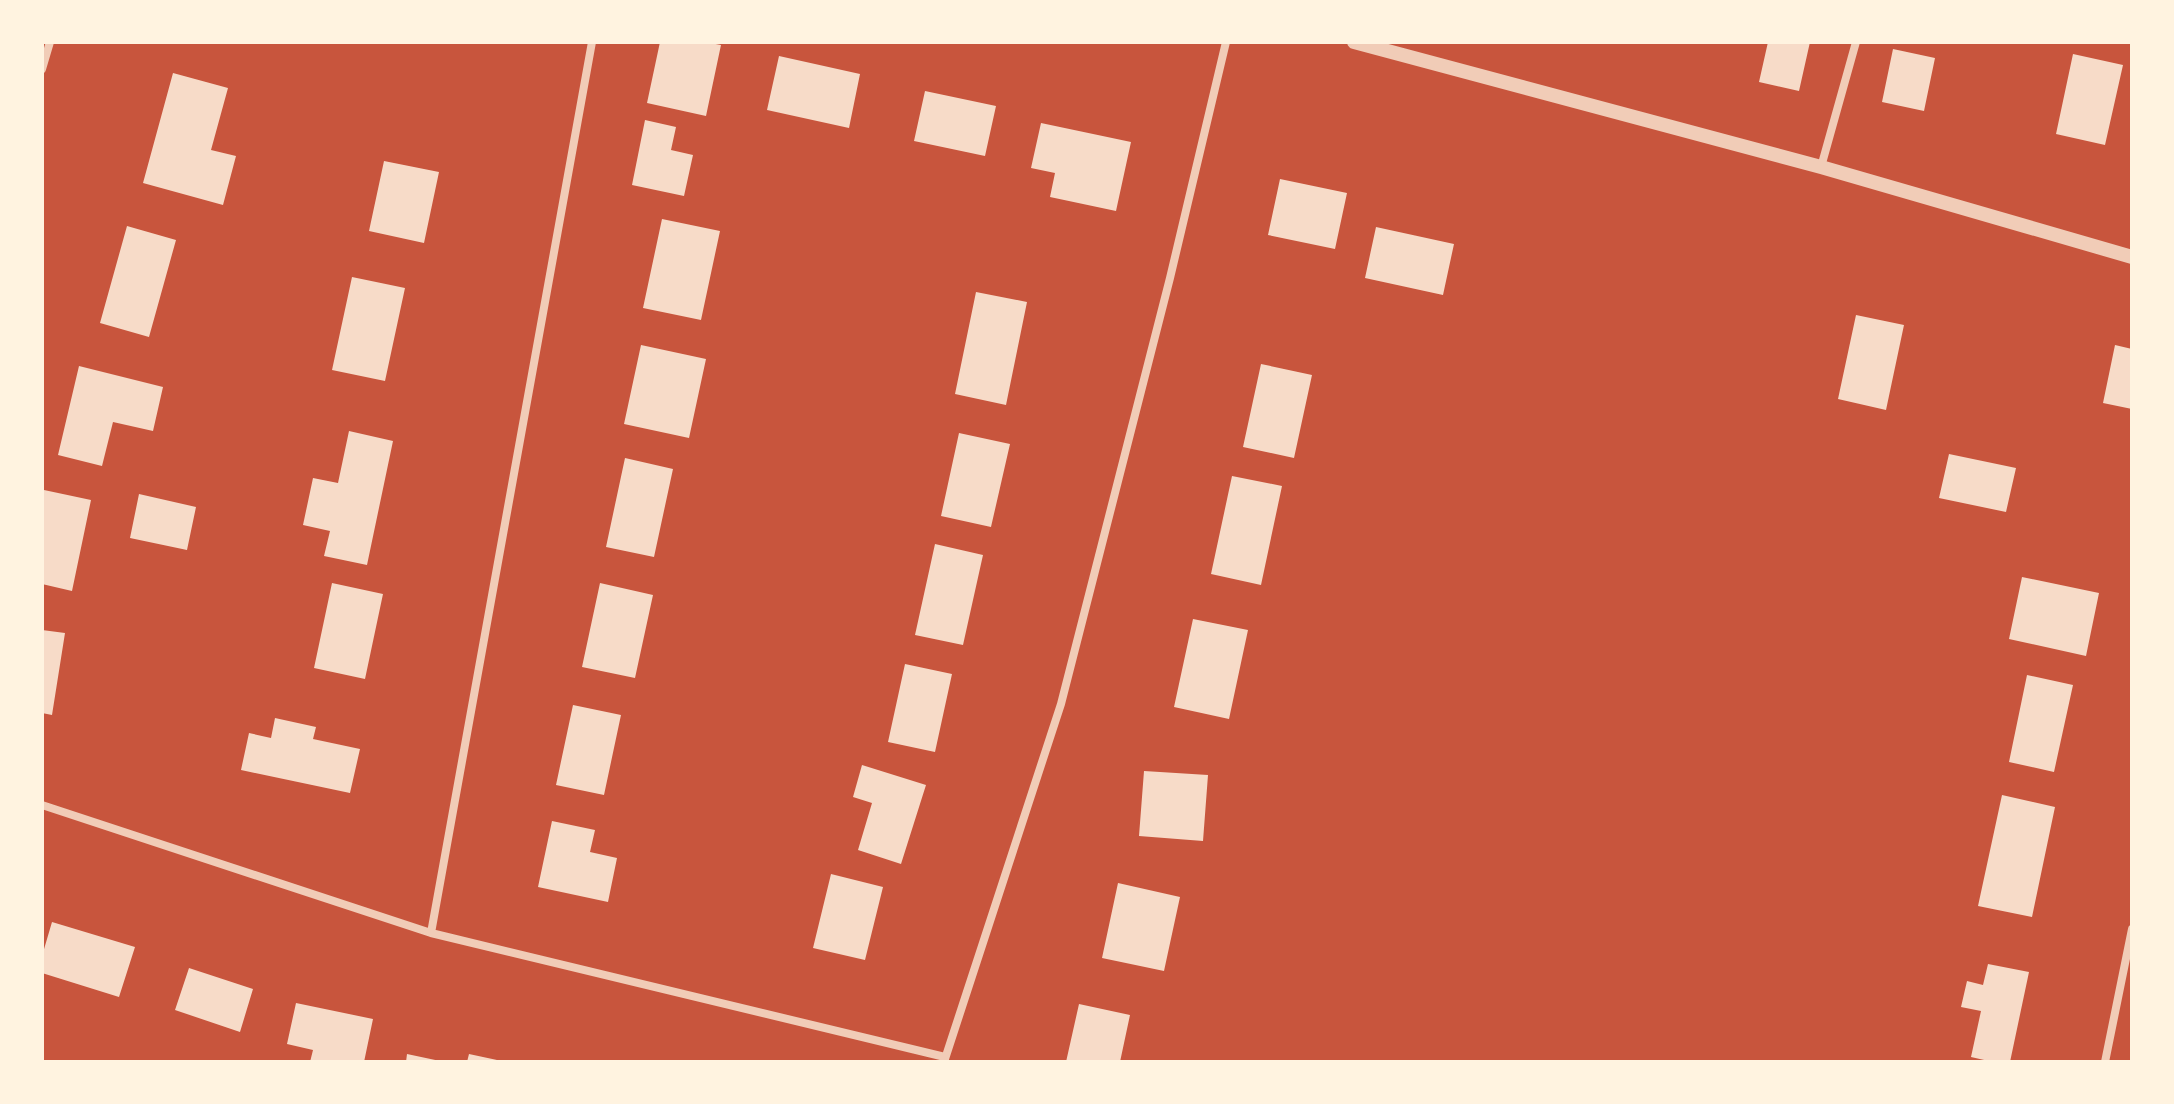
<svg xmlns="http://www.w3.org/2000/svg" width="2174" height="1104" font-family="Poppins,sans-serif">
<rect width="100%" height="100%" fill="#c8553d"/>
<path fill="#f7dbc8" d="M 660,42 L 705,42 L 721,45 L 706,116 L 647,103 Z
M 1768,42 L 1810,42 L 1799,91 L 1759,82 Z
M 1893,49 L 1935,58 L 1924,111 L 1882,102 Z
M 2073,54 L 2123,65 L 2105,145 L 2056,134 Z
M 779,56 L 860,74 L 849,128 L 767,110 Z
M 173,73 L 228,88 L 211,150 L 236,156 L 223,205 L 143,183 Z
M 925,91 L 996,106 L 985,156 L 914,141 Z
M 645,120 L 676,127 L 671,150 L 693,155 L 684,196 L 632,185 Z
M 1041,123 L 1131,142 L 1116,211 L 1050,197 L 1055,173 L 1031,168 Z
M 384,161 L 439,172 L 424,243 L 369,231 Z
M 1280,179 L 1347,193 L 1335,249 L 1268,235 Z
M 662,219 L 720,231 L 701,320 L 643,308 Z
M 127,226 L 176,240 L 149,337 L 100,323 Z
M 1376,227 L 1454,244 L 1443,295 L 1365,278 Z
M 352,277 L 405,288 L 385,381 L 332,370 Z
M 976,292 L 1027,302 L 1006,405 L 955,394 Z
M 1856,315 L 1904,325 L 1886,410 L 1838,399 Z
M 641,345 L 706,359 L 689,438 L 624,424 Z
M 2115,345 L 2132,349 L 2132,409 L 2103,403 Z
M 1261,364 L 1312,375 L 1294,458 L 1243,447 Z
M 79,366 L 163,387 L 153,431 L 113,422 L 102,466 L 58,455 Z
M 349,431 L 393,441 L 367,565 L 324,556 L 330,531 L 303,525 L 313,478 L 338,483 Z
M 959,433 L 1010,444 L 991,527 L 941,516 Z
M 1949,454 L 2016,468 L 2006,512 L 1939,498 Z
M 625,458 L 673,469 L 654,557 L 606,547 Z
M 1232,476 L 1282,486 L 1261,585 L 1211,574 Z
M 44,490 L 91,500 L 72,591 L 42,584 L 42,502 Z
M 139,494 L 196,507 L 187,550 L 130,538 Z
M 935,544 L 983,555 L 963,645 L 915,635 Z
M 2022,577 L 2099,593 L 2086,656 L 2009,639 Z
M 332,583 L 383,594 L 365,679 L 314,668 Z
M 600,583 L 653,595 L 635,678 L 582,667 Z
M 1193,619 L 1248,630 L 1229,719 L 1174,707 Z
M 42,630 L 65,633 L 52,715 L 42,713 Z
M 905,664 L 952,674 L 935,752 L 888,742 Z
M 2027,675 L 2073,685 L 2054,772 L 2009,762 Z
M 573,705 L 621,715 L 604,795 L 556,785 Z
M 275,718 L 316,727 L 313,739 L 360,749 L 350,793 L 241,770 L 249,733 L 271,738 Z
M 862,765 L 926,785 L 901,864 L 858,850 L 872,803 L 853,797 Z
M 1144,771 L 1208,775 L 1203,841 L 1139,836 Z
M 2002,795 L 2055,807 L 2032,917 L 1978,906 Z
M 552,821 L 595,830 L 590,852 L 617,858 L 608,902 L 538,887 Z
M 831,874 L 883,887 L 865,960 L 813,948 Z
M 1118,883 L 1180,897 L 1164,971 L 1102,958 Z
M 52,922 L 135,947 L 119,997 L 42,973 L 42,956 Z
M 1988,964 L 2029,972 L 2010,1062 L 1993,1062 L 1971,1057 L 1981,1011 L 1961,1007 L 1967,981 L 1983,985 Z
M 189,968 L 253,989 L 240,1032 L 175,1010 Z
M 296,1003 L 373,1019 L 364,1062 L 310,1062 L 313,1050 L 287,1044 Z
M 1079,1004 L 1130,1015 L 1120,1062 L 1066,1062 Z
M 407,1054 L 440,1061 L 440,1062 L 406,1062 Z
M 469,1054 L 497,1060 L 497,1062 L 467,1062 Z"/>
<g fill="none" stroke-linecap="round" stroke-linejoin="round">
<path stroke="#f1ccb7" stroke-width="8" d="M 42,69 L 50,42
M 1821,167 L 1856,42
M 42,805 L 431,933 L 945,1057
M 431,933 L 592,42
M 944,1062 L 1061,704 L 1170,278 L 1226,42
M 2105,1062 L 2132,929"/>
<path stroke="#f1ccb7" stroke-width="14" d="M 1354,42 L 1821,167 L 2132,257"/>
</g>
<rect width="2174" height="1104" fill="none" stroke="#fff3e0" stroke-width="88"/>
</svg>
